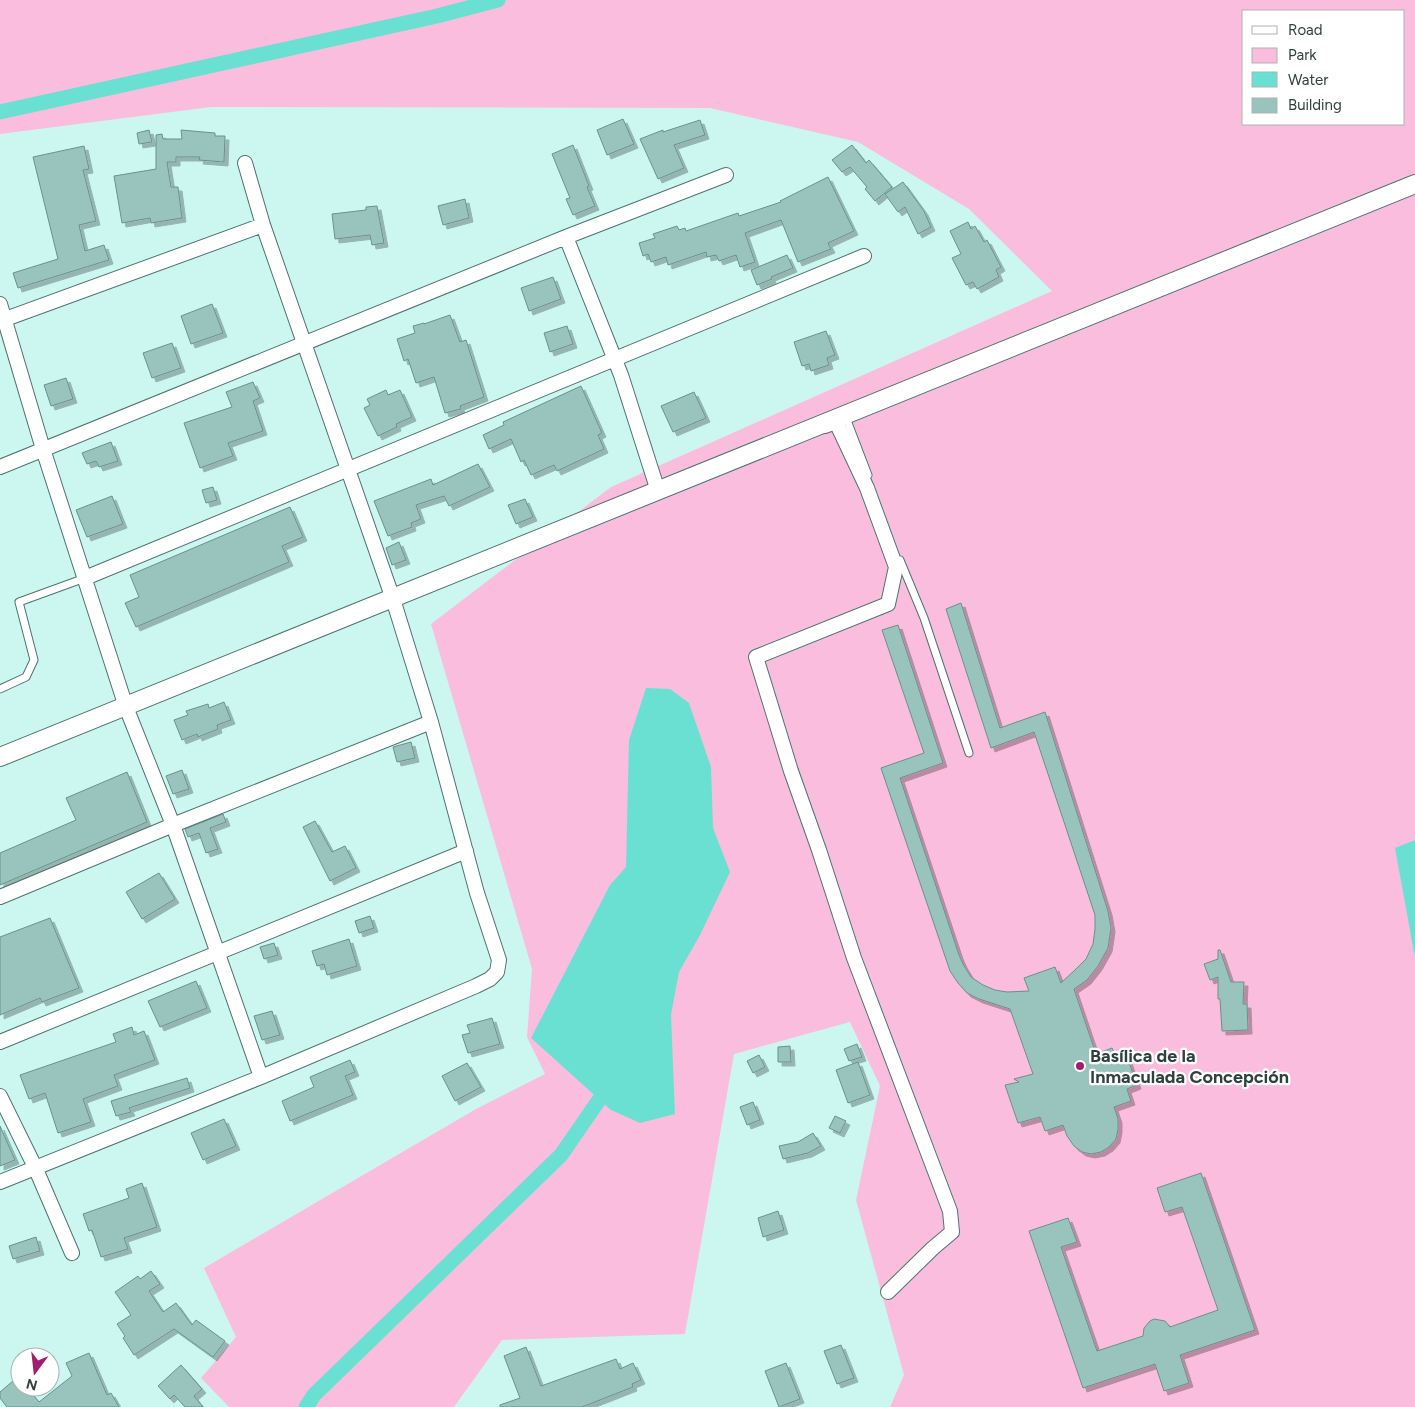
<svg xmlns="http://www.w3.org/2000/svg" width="1415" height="1407" font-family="Figtree,sans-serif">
<defs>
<filter id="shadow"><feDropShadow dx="4" dy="4" stdDeviation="0" flood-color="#0004"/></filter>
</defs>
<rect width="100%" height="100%" fill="#ccf7f1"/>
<path fill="#fbbddd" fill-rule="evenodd" d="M 0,0 L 1415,0 L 1415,1407 L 890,1407 L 904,1375 L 856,1200 L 880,1086 L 850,1022 L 734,1054 L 685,1334 L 502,1340 L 454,1407 L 229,1407 L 201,1378 L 236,1337 L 204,1268 L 476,1109 L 545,1074 L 527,1037 L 532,969 L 431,624 L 611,487 L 1052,291 L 969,209 L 858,142 L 710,108 L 211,107 L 0,134 ZM 1244,11 L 1404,11 L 1404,124 L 1244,124 Z"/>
<path fill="#6ae0d3" d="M 646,688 L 670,689 L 689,703 L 711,767 L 713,828 L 730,872 L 700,935 L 679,972 L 671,1015 L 675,1114 L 640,1123 L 611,1110 L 531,1038 L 610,885 L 626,867 L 629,740 Z
M 1415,840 L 1415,958 L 1395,848 Z"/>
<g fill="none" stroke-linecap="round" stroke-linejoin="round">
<path stroke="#6ae0d3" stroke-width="15" d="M 0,112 L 437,16 L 498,0
M 306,1407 L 314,1395 L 561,1155 L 599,1100"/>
</g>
<path fill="#99c3bd" stroke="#69918c" filter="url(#shadow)" d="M 623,119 L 634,144 L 607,155 L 597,130 Z
M 700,120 L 705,135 L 674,145 L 684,168 L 658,179 L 640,139 L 663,130 L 663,132 Z
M 149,130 L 152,142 L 139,144 L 137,133 Z
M 181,130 L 215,133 L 215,136 L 225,136 L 224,162 L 199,160 L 200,157 L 176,157 L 176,162 L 167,162 L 171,187 L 178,187 L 182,218 L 151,223 L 150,218 L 122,223 L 114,176 L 156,169 L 156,135 L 162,134 L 163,139 L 182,139 Z
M 573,145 L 589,186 L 587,187 L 595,206 L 573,215 L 566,199 L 570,198 L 552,154 Z
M 852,145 L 866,163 L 869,160 L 892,187 L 875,201 L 865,189 L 867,187 L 850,167 L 842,172 L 832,160 Z
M 84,146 L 89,169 L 83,170 L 96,221 L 79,225 L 85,251 L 104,245 L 109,260 L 18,288 L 13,273 L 58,259 L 33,157 Z
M 828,177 L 854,231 L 828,243 L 831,249 L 798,262 L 781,220 L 745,233 L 755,262 L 740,267 L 736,255 L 719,261 L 716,255 L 707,257 L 706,252 L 668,265 L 666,257 L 651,262 L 648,254 L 643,256 L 639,243 L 655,238 L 653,234 L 677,226 L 679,230 L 685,228 L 686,231 L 738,213 L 739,216 L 781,202 L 780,201 Z
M 903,182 L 924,211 L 931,227 L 918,234 L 905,207 L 898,212 L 885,194 Z
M 465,199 L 469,218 L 443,225 L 438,206 Z
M 377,206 L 384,243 L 372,245 L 370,235 L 335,239 L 332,214 L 366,210 L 366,207 Z
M 968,222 L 971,229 L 975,226 L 984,242 L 987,240 L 1001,267 L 996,270 L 999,277 L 977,289 L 973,282 L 966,285 L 952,258 L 961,254 L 950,231 Z
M 787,255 L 793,268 L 771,277 L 772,279 L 757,285 L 751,270 Z
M 553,277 L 561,299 L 529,311 L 521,288 Z
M 212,304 L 223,333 L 191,344 L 181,316 Z
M 450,315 L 460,342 L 466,340 L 484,397 L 460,406 L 461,409 L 445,413 L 434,377 L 416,383 L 408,359 L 404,361 L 397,339 L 415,333 L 413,326 L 424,323 L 424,324 Z
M 567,326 L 573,344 L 550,352 L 544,333 Z
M 826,331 L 835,355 L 827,358 L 829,365 L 811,371 L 809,364 L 802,366 L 794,342 Z
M 172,343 L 181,368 L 152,378 L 143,353 Z
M 66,378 L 73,399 L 51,406 L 44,385 Z
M 253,382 L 260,398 L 253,401 L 263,431 L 228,443 L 233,456 L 200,468 L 184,423 L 232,407 L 226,392 Z
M 581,386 L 602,433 L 598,435 L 604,449 L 557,471 L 554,465 L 531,475 L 524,460 L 521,462 L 511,439 L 489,449 L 483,435 L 504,425 L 503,422 Z
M 386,390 L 388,395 L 400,390 L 412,417 L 396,424 L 397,427 L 378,436 L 364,408 L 370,405 L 367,399 Z
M 694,392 L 706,418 L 673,432 L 661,406 Z
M 111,442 L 118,461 L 99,467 L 96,461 L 87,464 L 82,453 Z
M 478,464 L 490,487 L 449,506 L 444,496 L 416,505 L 421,519 L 411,523 L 412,527 L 388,536 L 374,501 L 431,479 L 433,485 Z
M 213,487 L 217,500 L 206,503 L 202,490 Z
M 112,496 L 123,524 L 87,537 L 76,510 Z
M 525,499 L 533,517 L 516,524 L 508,505 Z
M 290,507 L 303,537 L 282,546 L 289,562 L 136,627 L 125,603 L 139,597 L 130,575 Z
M 399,542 L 406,560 L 392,565 L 386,548 Z
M 961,603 L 1000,728 L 1045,712 L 1108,911 L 1111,928 L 1108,948 L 1098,966 L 1087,980 L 1074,989 L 1096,1054 L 1112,1048 L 1116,1057 L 1126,1054 L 1137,1085 L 1127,1089 L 1131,1101 L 1114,1107 L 1118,1119 L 1118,1129 L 1116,1139 L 1109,1147 L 1101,1152 L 1091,1154 L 1082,1152 L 1074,1146 L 1067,1136 L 1063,1125 L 1045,1131 L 1040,1117 L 1018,1123 L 1005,1085 L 1019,1082 L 1014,1079 L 1033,1074 L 1010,1009 L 979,999 L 967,993 L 958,983 L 950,971 L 881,768 L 924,753 L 882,630 L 898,625 L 943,763 L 900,778 L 959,955 L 963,964 L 971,977 L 983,985 L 995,990 L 1007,992 L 1029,991 L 1024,978 L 1055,967 L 1061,983 L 1077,968 L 1086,959 L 1093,944 L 1095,929 L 1095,915 L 1034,732 L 991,748 L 946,609 Z
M 224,702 L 231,720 L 217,725 L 218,729 L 198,737 L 197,734 L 182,740 L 174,720 L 188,715 L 186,711 L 208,704 L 209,708 Z
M 411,742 L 415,758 L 397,762 L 393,747 Z
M 182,770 L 189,789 L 173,794 L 166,776 Z
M 127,772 L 147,822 L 0,885 L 0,853 L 76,820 L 66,798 Z
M 223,814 L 226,822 L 210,828 L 218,849 L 206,853 L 199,833 L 188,837 L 185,829 Z
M 315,821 L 332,852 L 345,846 L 356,868 L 330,881 L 303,827 Z
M 159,873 L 175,899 L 142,919 L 126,892 Z
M 370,916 L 374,928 L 359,933 L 355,921 Z
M 50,918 L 79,988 L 42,1002 L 40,998 L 0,1015 L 0,937 Z
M 349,939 L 357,966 L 327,975 L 324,964 L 317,966 L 312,951 Z
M 274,943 L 278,955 L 264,959 L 260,947 Z
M 1218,950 L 1220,950 L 1231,982 L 1244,982 L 1243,1004 L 1247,1004 L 1248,1030 L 1222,1031 L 1220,999 L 1218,999 L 1218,977 L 1210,980 L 1204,964 L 1218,959 Z
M 196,981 L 207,1008 L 160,1027 L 148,1001 Z
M 272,1011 L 280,1035 L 262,1040 L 254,1016 Z
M 492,1018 L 500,1044 L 468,1053 L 462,1035 L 470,1033 L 467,1025 Z
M 132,1027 L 134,1035 L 144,1031 L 155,1060 L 114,1075 L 118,1086 L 83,1099 L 91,1122 L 58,1133 L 45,1093 L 29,1099 L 20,1075 L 116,1042 L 113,1034 Z
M 857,1044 L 862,1057 L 849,1061 L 844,1049 Z
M 790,1046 L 791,1062 L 778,1062 L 778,1047 Z
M 759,1055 L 765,1067 L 753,1073 L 747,1061 Z
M 350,1060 L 355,1072 L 345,1076 L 353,1095 L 290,1121 L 282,1101 L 314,1087 L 310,1077 Z
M 858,1062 L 870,1095 L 848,1103 L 836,1070 Z
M 467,1063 L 481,1087 L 455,1101 L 442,1076 Z
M 187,1078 L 190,1088 L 129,1108 L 131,1112 L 116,1116 L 111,1101 Z
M 753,1102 L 760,1120 L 747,1125 L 740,1107 Z
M 835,1116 L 846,1121 L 840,1133 L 829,1128 Z
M 224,1119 L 236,1146 L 203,1160 L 191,1133 Z
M 0,1126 L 15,1160 L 0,1166 Z
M 813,1133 L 821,1146 L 808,1153 L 783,1159 L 779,1146 L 798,1142 Z
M 1201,1173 L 1255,1330 L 1180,1355 L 1189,1383 L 1164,1391 L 1155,1364 L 1083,1388 L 1029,1231 L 1068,1218 L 1077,1242 L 1061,1247 L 1097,1351 L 1143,1336 L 1144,1328 L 1150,1321 L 1154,1319 L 1165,1321 L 1170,1327 L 1218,1310 L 1182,1207 L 1165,1212 L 1157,1188 Z
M 142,1183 L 157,1227 L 124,1238 L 128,1249 L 101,1257 L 92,1230 L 89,1231 L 83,1214 L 129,1198 L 126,1189 Z
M 778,1211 L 784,1230 L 763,1237 L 758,1218 Z
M 36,1237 L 40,1251 L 13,1259 L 9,1246 Z
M 151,1271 L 160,1284 L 149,1291 L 163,1312 L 176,1303 L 192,1325 L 196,1320 L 225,1341 L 213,1357 L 174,1329 L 134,1355 L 123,1338 L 125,1336 L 117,1324 L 131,1315 L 115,1292 L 138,1276 L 140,1279 Z
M 841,1345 L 854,1378 L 837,1384 L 824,1351 Z
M 526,1347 L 541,1386 L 616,1359 L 620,1369 L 633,1363 L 641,1380 L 632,1384 L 633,1387 L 582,1407 L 500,1407 L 500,1405 L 520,1398 L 504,1356 Z
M 89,1353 L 107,1395 L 111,1393 L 119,1407 L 7,1407 L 0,1398 L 0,1392 L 20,1375 L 20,1387 L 26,1387 L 39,1402 L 72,1376 L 66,1363 Z
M 786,1363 L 800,1399 L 779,1407 L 765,1371 Z
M 181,1365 L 202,1389 L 194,1396 L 203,1407 L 185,1407 L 174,1395 L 170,1399 L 158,1386 Z"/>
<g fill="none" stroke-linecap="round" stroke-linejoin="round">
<defs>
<path id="service" d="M 845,415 L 868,475
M 900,560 L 924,618 L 969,753
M 0,689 L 26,677 L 34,660 L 19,602 L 85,578"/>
<path id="minor" d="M 566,237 L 621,375 L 658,491
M 0,304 L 43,449 L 126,707 L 173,825 L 261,1077
M 0,321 L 263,225
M 825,426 L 836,422 L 867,488 L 896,567 L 888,604 L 756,657 L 791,771 L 819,850 L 854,958 L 950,1211 L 952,1232 L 933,1248 L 888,1292
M 0,467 L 566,237 L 726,175
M 85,578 L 864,256
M 0,897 L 173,825 L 431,722
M 0,1042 L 466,851
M 0,1096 L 35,1167 L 72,1253
M 0,1182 L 261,1077 L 476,986 L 490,979 L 497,972 L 499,960 L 477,893 L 431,722 L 393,599 L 263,225 L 245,163"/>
<path id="tertiary" d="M 0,757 L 1415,184"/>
</defs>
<use href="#service" stroke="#4d746f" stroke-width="9"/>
<use href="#minor" stroke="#4d746f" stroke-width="16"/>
<use href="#tertiary" stroke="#4d746f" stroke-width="20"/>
<use href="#service" stroke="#fff" stroke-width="7"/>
<use href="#minor" stroke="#fff" stroke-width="14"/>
<use href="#tertiary" stroke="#fff" stroke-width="18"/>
</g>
<circle fill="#9e1e71" stroke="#fff" stroke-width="2" cx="1080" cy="1066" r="5"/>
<g text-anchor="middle" stroke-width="4.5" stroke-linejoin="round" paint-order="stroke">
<g font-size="18" font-weight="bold" fill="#2f413e" stroke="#fff" text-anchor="start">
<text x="1090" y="1062">Basílica de la<tspan x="1090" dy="21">Inmaculada Concepción</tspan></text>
</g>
</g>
<rect x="1242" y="10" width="162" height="115" fill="#ffffff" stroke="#acb3b2"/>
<rect x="1252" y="26" width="25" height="8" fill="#ffffff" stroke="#acb3b2"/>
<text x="1288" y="35" font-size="15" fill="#2f413e">Road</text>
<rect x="1252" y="48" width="25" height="15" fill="#fbbddd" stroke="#acb3b2"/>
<text x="1288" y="60" font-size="15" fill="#2f413e">Park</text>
<rect x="1252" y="72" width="25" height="15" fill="#6ae0d3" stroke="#acb3b2"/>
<text x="1288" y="85" font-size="15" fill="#2f413e">Water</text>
<rect x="1252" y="98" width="25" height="15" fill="#99c3bd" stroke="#acb3b2"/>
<text x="1288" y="110" font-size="15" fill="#2f413e">Building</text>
<g transform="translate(35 1372) rotate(195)"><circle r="24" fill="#ffffff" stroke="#acb3b2"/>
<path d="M0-4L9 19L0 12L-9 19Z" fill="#9e1e71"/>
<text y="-8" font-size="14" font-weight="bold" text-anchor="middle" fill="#2f413e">N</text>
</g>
</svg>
